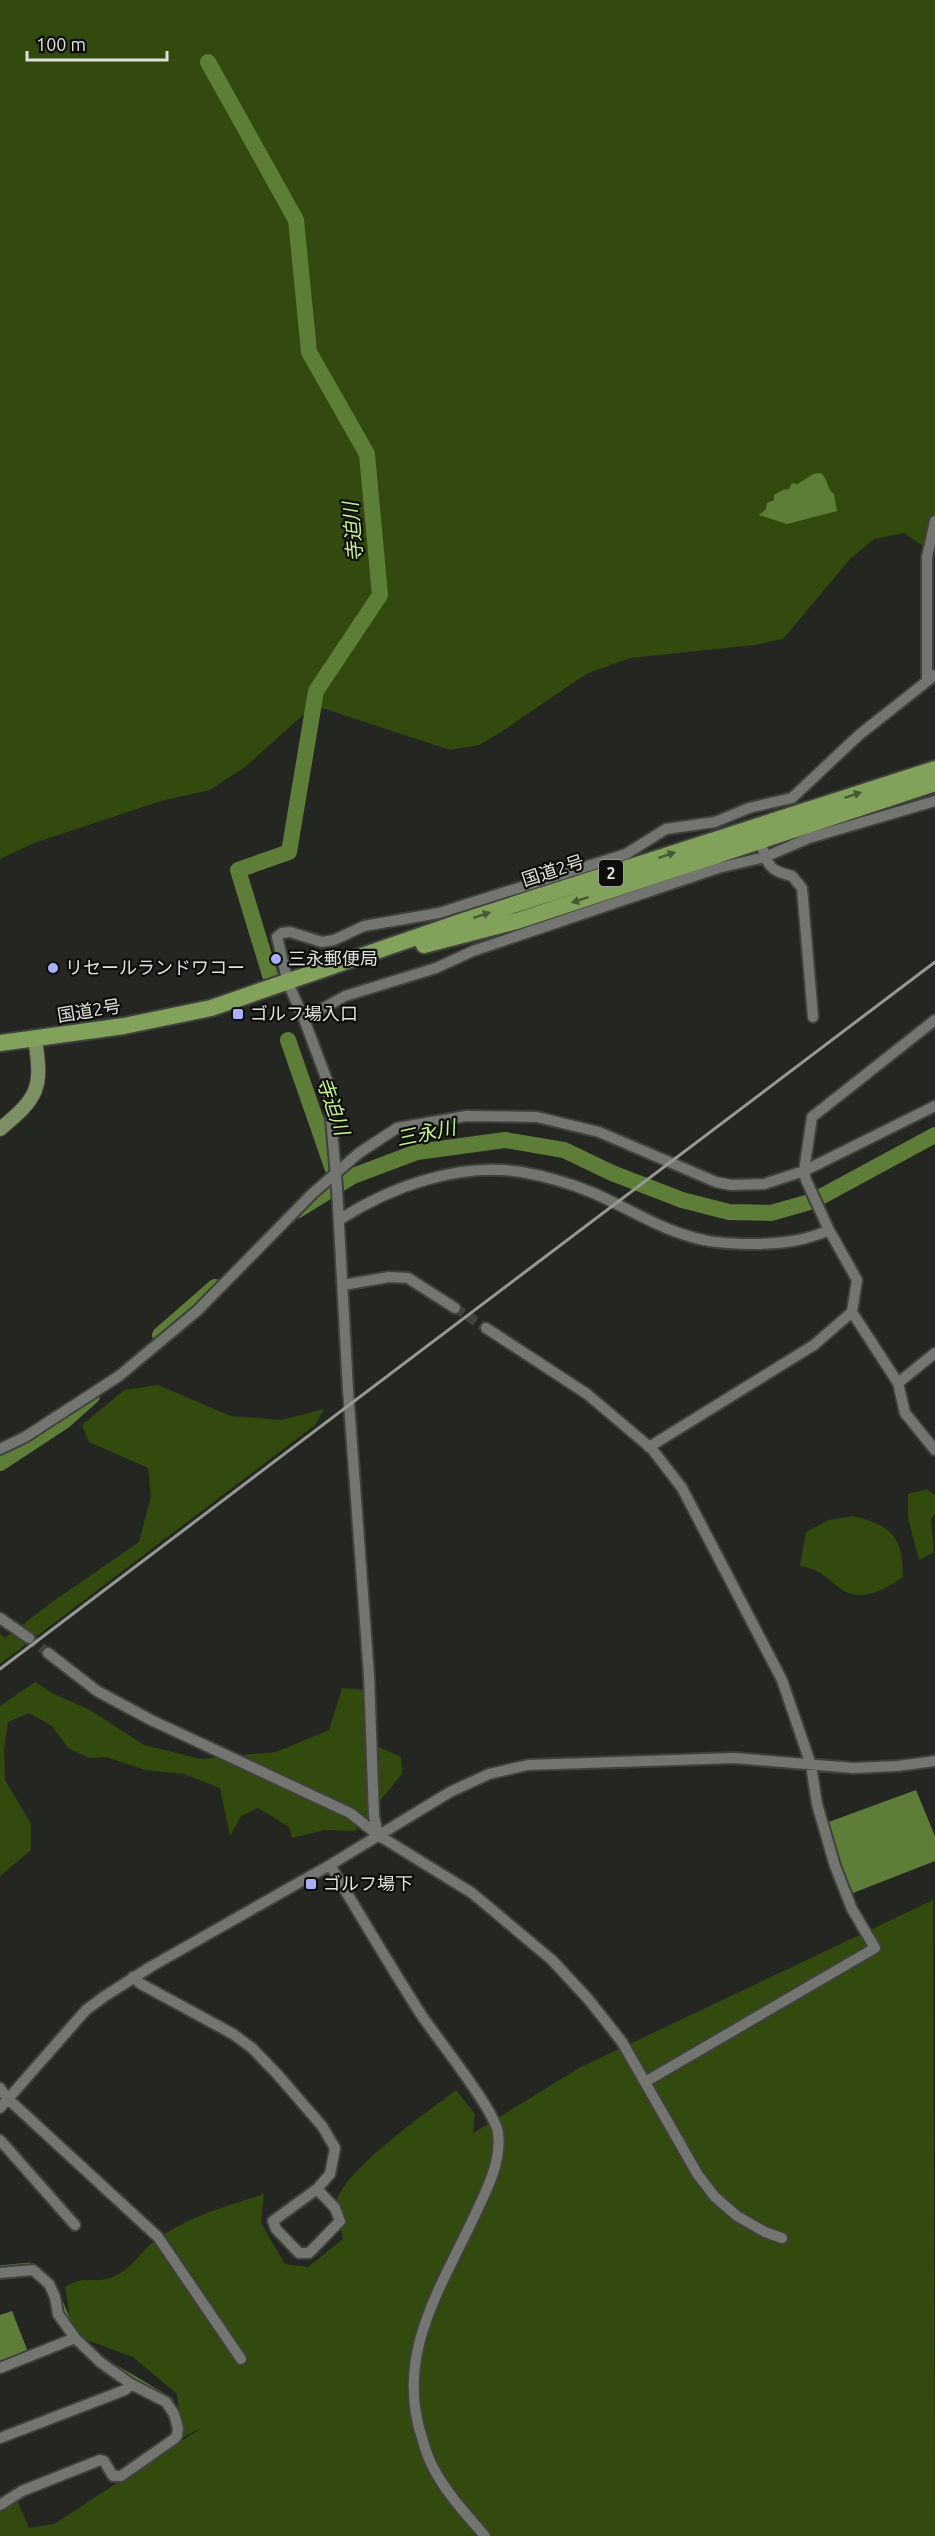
<svg xmlns="http://www.w3.org/2000/svg" width="935" height="2536" font-family="Ubuntu,'Noto Sans JP',sans-serif">
<rect width="100%" height="100%" fill="#232621"/>
<path fill="#324a0d" d="M 0,0 L 935,0 L 935,554 L 904,533 L 874,539 L 850,559 L 783,639 L 754,645 L 630,658 L 586,674 L 498,734 L 479,745 L 450,750 L 322,708 L 302,716 L 245,767 L 210,790 L 161,801 L 34,843 L 0,859 Z
M 158,1385 L 231,1416 L 281,1420 L 324,1409 L 315,1425 L 0,1664 L 0,1633 L 5,1638 L 52,1602 L 139,1542 L 151,1496 L 148,1468 L 89,1442 L 82,1425 L 124,1390 Z
M 927,1489 L 935,1495 L 935,1514 L 931,1519 L 934,1552 L 919,1560 L 908,1518 L 908,1494 Z
M 854,1516 C 892,1526 903,1537 903,1577 C 885,1589 862,1604 841,1589 C 825,1577 821,1569 800,1566 L 806,1532 L 829,1520 Z
M 35,1682 L 54,1694 L 90,1710 L 144,1745 L 201,1759 L 276,1752 L 329,1730 L 342,1688 L 369,1690 L 377,1746 L 401,1757 L 402,1774 L 355,1831 L 325,1830 L 292,1838 L 289,1827 L 258,1808 L 241,1816 L 230,1836 L 220,1788 L 184,1774 L 145,1770 L 106,1757 L 89,1758 L 68,1748 L 52,1726 L 29,1713 L 8,1722 L 4,1750 L 5,1780 L 31,1824 L 31,1850 L 0,1876 L 0,1706 Z
M 933,1900 L 935,2536 L 0,2536 L 0,2509 L 17,2500 L 29,2528 L 54,2524 L 203,2427 L 182,2438 L 177,2394 L 133,2357 L 84,2339 L 71,2324 L 65,2287 C 87,2274 92,2284 110,2278 C 132,2271 142,2248 160,2237 C 191,2216 229,2205 264,2194 L 261,2223 L 285,2264 L 308,2267 L 343,2239 C 341,2230 335,2217 335,2208 C 338,2172 427,2113 456,2090 L 475,2114 L 473,2133 L 581,2067 Z"/>
<path fill="#5e7d38" d="M 821,473 C 828,479 827,489 834,494 L 837,511 L 787,524 L 759,515 L 766,509 L 767,503 L 774,500 L 774,495 L 783,490 L 789,489 L 792,483 L 798,484 L 813,474 Z
M 916,1790 L 935,1836 L 935,1861 L 848,1895 L 823,1824 Z
M 12,2311 L 28,2352 L 0,2363 L 0,2315 Z"/>
<g fill="none" stroke-linecap="round" stroke-linejoin="round">
<path stroke="#5e7d38" stroke-width="3" d="M 0,2267 L 30,2264 L 34,2266
M 40,2269 L 50,2279
M 61,2301 L 70,2322
M 110,2363 L 171,2399 L 174,2405"/>
<path stroke="#5e7d38" stroke-width="16" d="M 208,62 L 296,220 L 309,352 L 367,454 L 380,595 L 316,691 L 289,852 L 238,870 L 270,975
M 288,1040 L 336,1178
M 298,1210 L 353,1176 L 417,1152 L 505,1140 L 564,1150 L 612,1173 L 682,1200 L 729,1212 L 771,1213 L 813,1201 L 935,1135
M 160,1335 L 215,1287
M 0,1463 L 64,1421 L 92,1396"/>
<path stroke="#3f423d" stroke-width="10" stroke-dasharray="10 5" stroke-linecap="butt" d="M 455,1308 L 486,1328
M 29,1638 L 48,1653"/>
<defs>
<path id="minor" d="M 927,681 L 927,557 L 935,521
M 762,847 C 769,867 770,871 792,876 L 802,888 L 813,1017
M 304,1019 L 345,996 L 436,968 L 473,951 L 718,868 L 765,857 L 809,838 L 935,801
M 935,1020 L 812,1117 L 804,1171 L 806,1180 L 829,1230 L 857,1280 L 852,1312 L 898,1383 L 905,1413 L 935,1450
M 339,1220 C 390,1187 459,1162 521,1172 C 544,1176 569,1183 591,1192 C 629,1208 663,1232 704,1240 C 721,1244 740,1244 758,1244 C 784,1243 805,1241 829,1230
M 343,1285 L 389,1277 L 408,1278 L 455,1308
M 486,1328 L 587,1394 L 652,1449 L 682,1488 L 782,1680 L 811,1765 L 817,1804 L 835,1866 L 852,1909 L 875,1948 L 645,2082
M 898,1383 L 935,1353
M 649,1447 L 814,1345 L 852,1312
M 0,1449 L 25,1437 L 119,1376 L 197,1311 L 313,1193 L 359,1153 L 397,1128 L 466,1116 L 537,1117 L 599,1132 L 716,1182 L 731,1185 L 764,1184 L 804,1171 L 935,1106
M 0,1618 L 29,1638
M 48,1653 L 97,1691 L 151,1720 L 350,1813 L 378,1835 L 472,1893 L 552,1960 L 589,2000 L 622,2042 L 698,2175 L 715,2197 L 737,2216 L 765,2232 L 782,2238
M 378,1835 L 374,1816 L 369,1676 L 348,1390 L 337,1188 L 328,1083 L 304,1019 L 288,983 L 277,937 L 282,933 L 290,932 L 322,942 L 334,940 L 364,926 L 439,913 L 626,854 L 666,829 L 715,822 L 749,808 L 792,798 L 859,735 L 935,675
M 330,1865 C 360,1915 390,1966 422,2016 C 437,2038 496,2112 498,2133 C 502,2163 485,2193 473,2219 C 439,2291 395,2356 422,2438 C 425,2449 429,2461 435,2471 C 448,2495 467,2515 485,2536
M 133,1977 L 141,1984 L 233,2034 L 252,2048 L 278,2075 L 322,2126 L 335,2148 L 330,2174 L 317,2189 L 335,2208 L 340,2221 L 309,2253 L 299,2253 L 276,2229 L 273,2221 L 317,2189
M 0,2088 L 7,2098 L 158,2237 L 241,2359
M 0,2108 L 86,2010 L 105,1996 L 152,1966 L 330,1865 L 450,1792 L 489,1774 L 528,1765 L 734,1758 L 853,1768 L 898,1766 L 935,1761
M 0,2140 L 75,2225
M 0,2273 L 33,2270 L 49,2284 L 55,2297 L 58,2314 L 75,2338 L 100,2362 L 131,2384 L 166,2402 L 174,2414 L 178,2428 L 177,2436 L 174,2439 L 121,2476 L 113,2476 L 104,2461 L 100,2460 L 22,2491 L 0,2505
M 0,2368 L 75,2338
M 0,2438 L 125,2390 L 131,2384"/>
<path id="major" d="M 0,1129 C 38,1098 43,1088 35,1040"/>
<path id="highway" d="M 424,945 L 517,921 L 935,783
M 0,1043 L 124,1026 L 211,1008 L 463,921 L 935,769"/>
</defs>
<use href="#minor" stroke="#3f413c" stroke-width="14"/>
<use href="#major" stroke="#3f413c" stroke-width="16"/>
<use href="#highway" stroke="#3f413c" stroke-width="20"/>
<use href="#minor" stroke="#737670" stroke-width="10"/>
<use href="#major" stroke="#7c9063" stroke-width="14"/>
<use href="#highway" stroke="#82a25b" stroke-width="16"/>
<path stroke="#959893" stroke-width="3" d="M 0,1669 L 935,962"/>
</g>
<defs><path id="oneway-solid" d="M-6-.8H1V-3.2L6.5 0L1 3.2V.8H-6Z" transform="scale(1.5)"/></defs>
<g fill="#485834">
<use href="#oneway-solid" transform="translate(853 795) rotate(-18)"/>
<use href="#oneway-solid" transform="translate(667 855) rotate(-18)"/>
<use href="#oneway-solid" transform="translate(580 900) rotate(162)"/>
<use href="#oneway-solid" transform="translate(482 915) rotate(-18)"/>
</g>
<g fill="#a8b0fc" stroke="#0d0e0c" stroke-width="2">
<circle cx="276" cy="959" r="6"/>
<circle cx="53" cy="968" r="6"/>
<rect x="232" y="1008" width="12" height="12" rx="3"/>
<rect x="305" y="1878" width="12" height="12" rx="3"/>
</g>
<g text-anchor="middle" stroke-width="4.5" stroke-linejoin="round" paint-order="stroke">
<rect fill="#0d0e0c" stroke="#9fa19e" stroke-width="1.5" x="599" y="860" width="24" height="26" rx="4.5"/>
<g font-size="16" font-weight="bold" fill="#dee0dc">
<text x="611" y="879">2</text>
</g>
<g font-size="18" fill="#dee0dc" stroke="#0d0e0c">
<text transform="translate(553 871) rotate(-18)" y="6">国道2号</text>
<text transform="translate(89 1011) rotate(-9)" y="6">国道2号</text>
</g>
<g font-size="18" fill="#dee0dc" stroke="#0d0e0c" text-anchor="start">
<text x="288" y="965">三永郵便局</text>
<text x="65" y="974">リセールランドワコー</text>
<text x="250" y="1020">ゴルフ場入口</text>
<text x="323" y="1890">ゴルフ場下</text>
</g>
<g font-size="20" font-style="italic" fill="#c4f08f" stroke="#0d0e0c">
<text transform="translate(353 532) rotate(-95)" y="7">寺迫川</text>
<text transform="translate(333 1106) rotate(71)" y="7">寺迫川</text>
<text transform="translate(426 1133) rotate(-12)" y="7">三永川</text>
</g>
</g>
<path d="M27 51v9h140v-9" fill="none" stroke="#dee0dc" stroke-width="3"/>
<text x="36" y="51" font-size="18" fill="#dee0dc" stroke="#0d0e0c" stroke-width="4.5" paint-order="stroke">100 m</text>
</svg>
